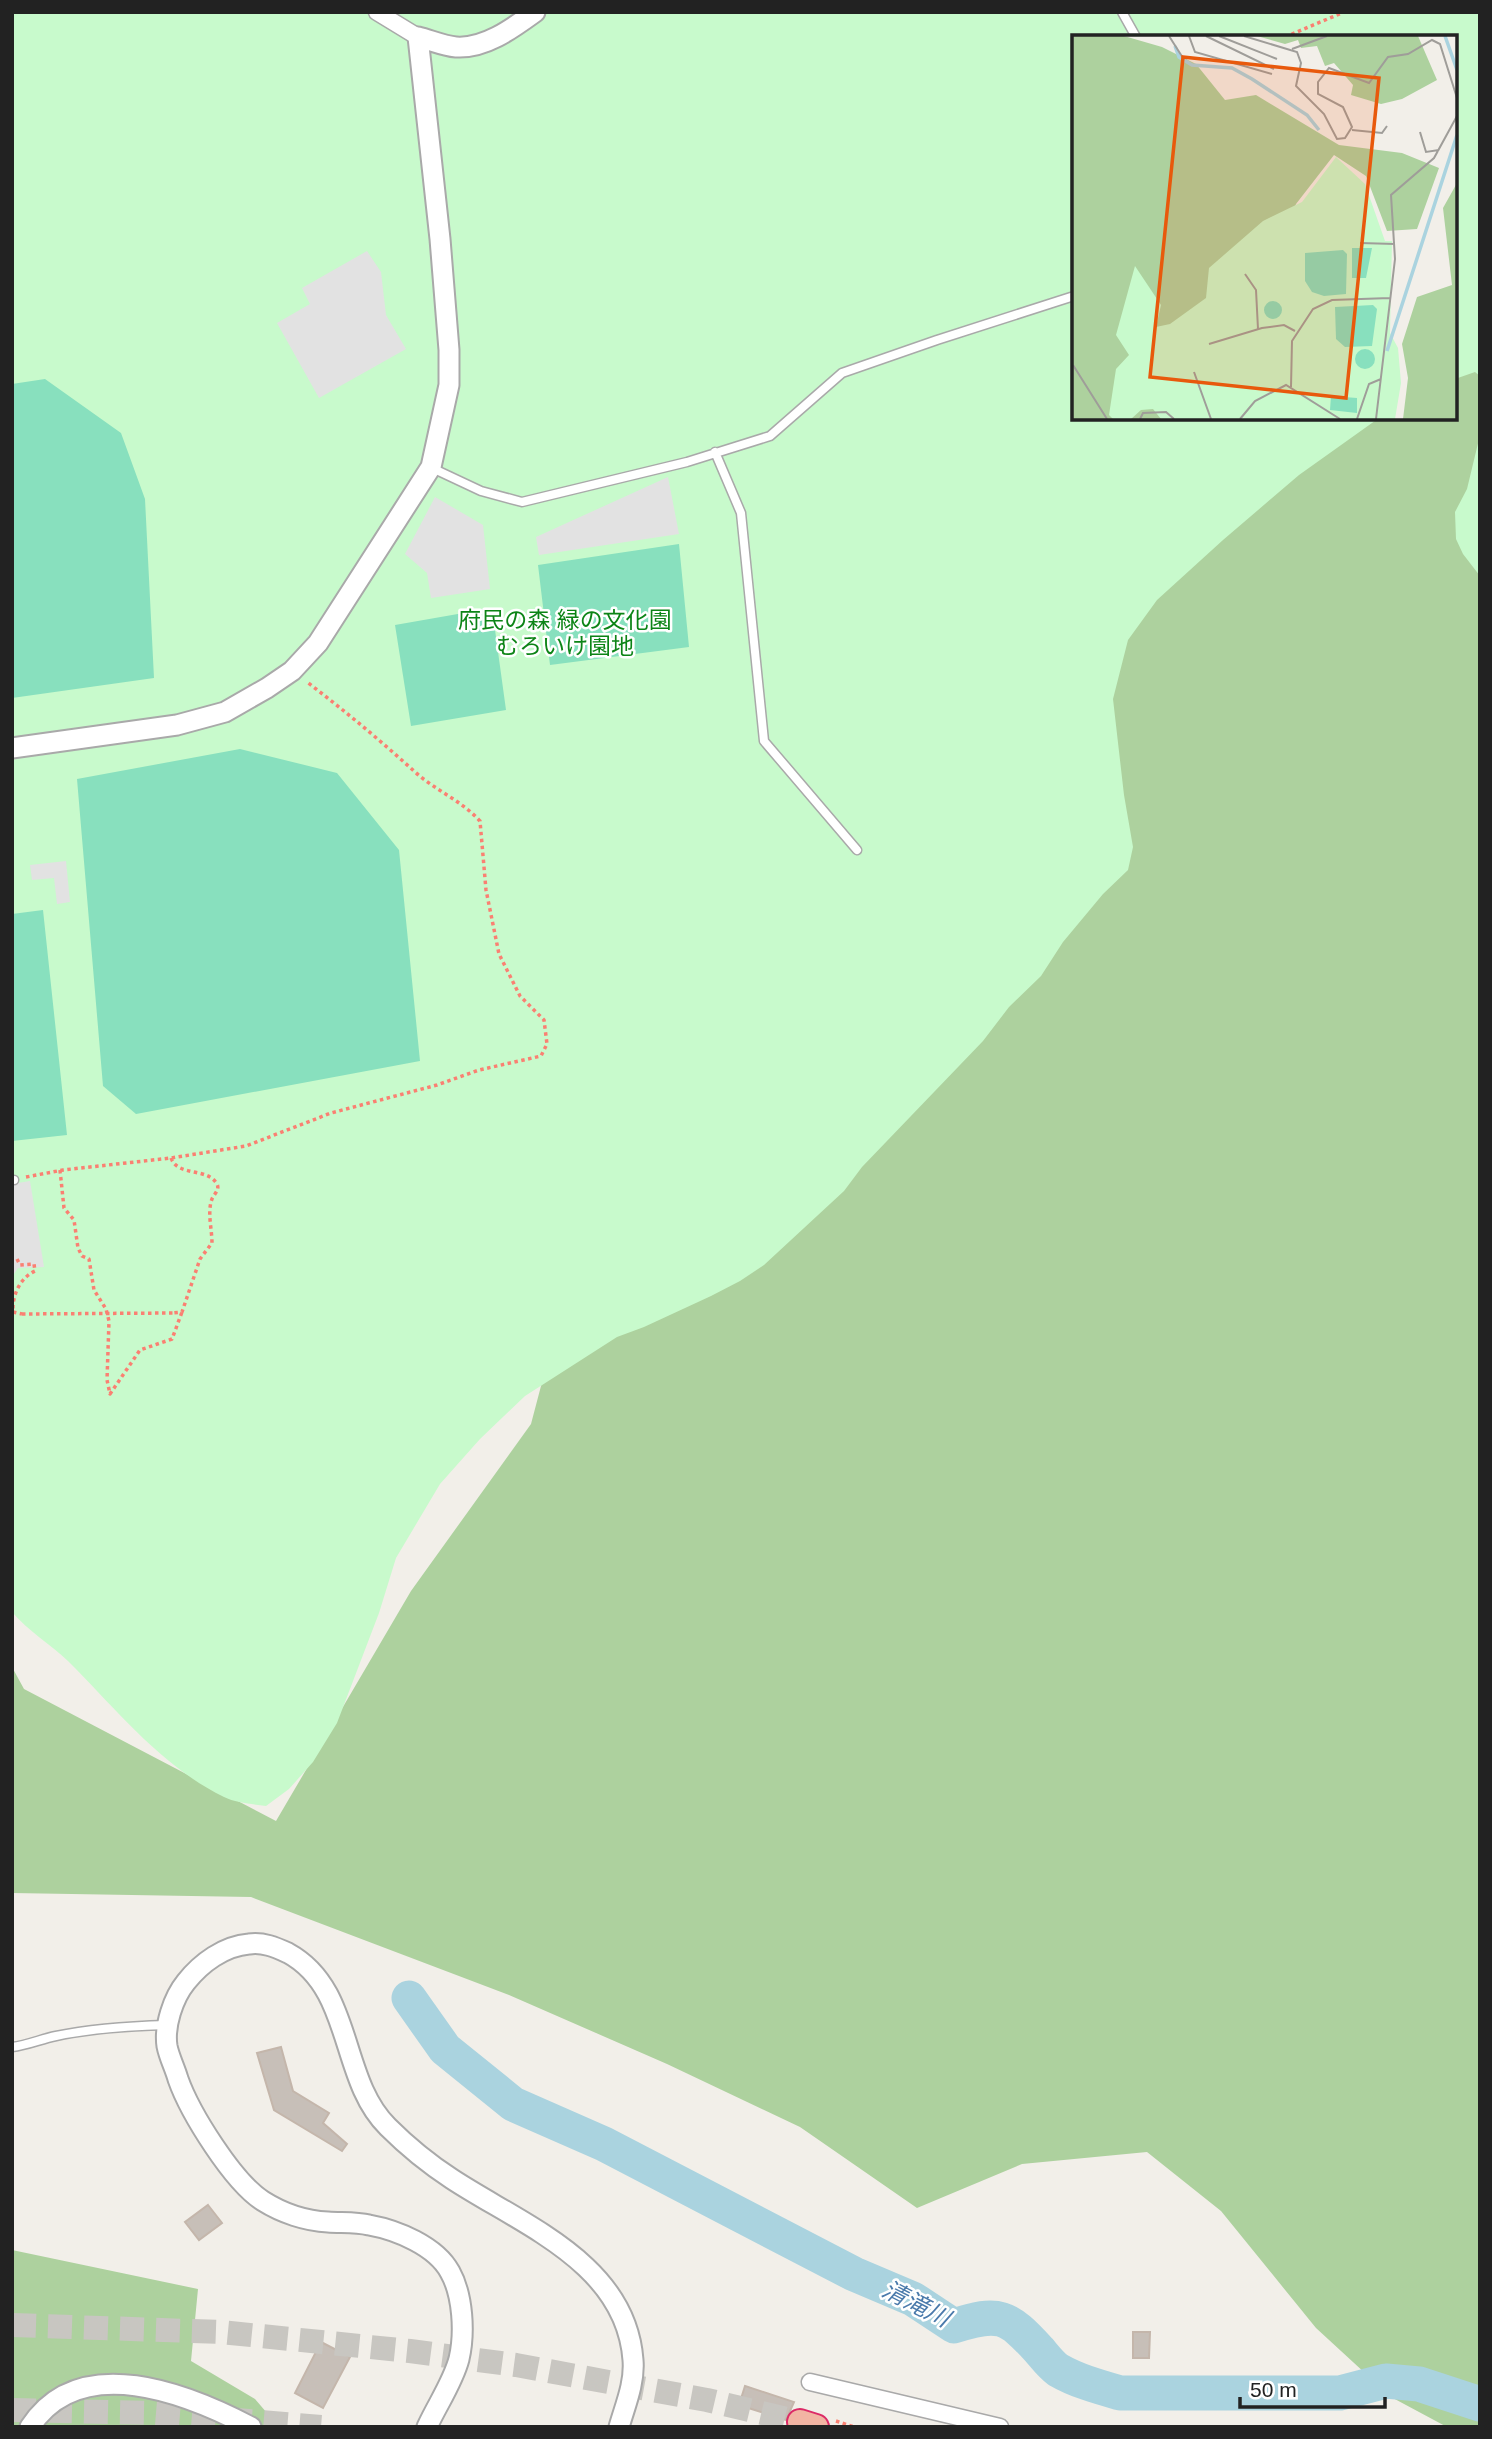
<svg xmlns="http://www.w3.org/2000/svg" width="1492" height="2439" font-family="Arial,'Noto Sans JP',sans-serif">
<rect width="100%" height="100%" fill="#f2efe9"/>
<path fill="#add19e" d="M 1026,12 L 1480,12 L 1480,2427 L 1447,2427 L 1391,2397 L 1316,2328 L 1221,2211 L 1147,2152 L 1022,2164 L 917,2208 L 800,2127 L 667,2064 L 509,1995 L 251,1897 L 12,1893 L 12,1667 L 24,1689 L 276,1821 L 411,1591 L 531,1424 L 566,1291 L 1074,418 L 1455,418 L 1455,37 L 1074,37 Z
M 12,2250 L 198,2289 L 191,2361 L 255,2399 L 279,2427 L 12,2427 Z"/>
<path fill="#c8facc" d="M 12,12 L 1480,12 L 1480,376 L 1475,372 L 1455,379 L 1455,37 L 1074,37 L 1074,418 L 1379,418 L 1299,475 L 1223,540 L 1157,600 L 1128,640 L 1113,699 L 1124,795 L 1133,847 L 1128,870 L 1103,894 L 1063,942 L 1041,976 L 1009,1007 L 983,1041 L 862,1167 L 844,1191 L 764,1265 L 740,1281 L 711,1296 L 644,1327 L 617,1337 L 525,1396 L 480,1439 L 440,1484 L 396,1558 L 379,1613 L 337,1723 L 313,1762 L 289,1789 L 266,1806 C 253,1804 236,1803 224,1797 C 162,1767 116,1709 68,1661 C 50,1644 28,1631 12,1612 Z
M 1480,435 L 1480,576 L 1463,554 L 1456,539 L 1455,512 L 1467,489 Z"/>
<path fill="#88e0be" d="M 45,379 L 121,433 L 145,499 L 154,678 L 12,698 L 12,384 Z
M 679,544 L 689,647 L 550,665 L 538,565 Z
M 492,608 L 506,710 L 411,726 L 395,625 Z
M 240,749 L 337,773 L 399,850 L 420,1061 L 136,1114 L 103,1086 L 77,779 Z
M 43,910 L 67,1135 L 12,1141 L 12,914 Z"/>
<path fill="#e2e2e2" d="M 367,251 L 381,272 L 386,315 L 406,349 L 319,398 L 277,323 L 310,304 L 302,288 Z
M 668,477 L 679,534 L 539,555 L 536,537 Z
M 435,497 L 483,525 L 490,589 L 431,598 L 427,573 L 405,554 Z
M 66,861 L 70,902 L 57,904 L 54,878 L 32,880 L 30,865 Z
M 30,1181 L 44,1267 L 18,1268 L 12,1277 L 12,1184 Z"/>
<g fill="none" stroke-linecap="round" stroke-linejoin="round">
<path stroke="#aad3df" stroke-width="35" d="M 409,1998 L 445,2049 L 513,2104 L 604,2144 L 854,2274 L 913,2299 L 954,2326 C 999,2311 1008,2316 1039,2350 C 1045,2357 1051,2365 1058,2370 C 1077,2381 1099,2387 1120,2393 L 1340,2393 L 1386,2381 L 1419,2384 L 1480,2404"/>
</g>
<path fill="#c7bfb8" stroke="#c4b6ab" stroke-width="2" d="M 281,2047 L 293,2091 L 329,2113 L 323,2123 L 347,2144 L 342,2151 L 274,2110 L 257,2053 Z
M 208,2205 L 222,2223 L 199,2240 L 185,2222 Z
M 1133,2332 L 1150,2332 L 1149,2358 L 1133,2358 Z
M 321,2342 L 350,2357 L 323,2408 L 295,2393 Z
M 745,2386 L 794,2402 L 786,2420 L 739,2405 Z"/>
<g fill="none" stroke-linecap="round" stroke-linejoin="round">
<path stroke="#c8c6c1" stroke-width="24" stroke-dasharray="24 12" stroke-linecap="butt" d="M 12,2325 L 221,2332 L 410,2351 L 516,2365 L 707,2400 L 800,2422
M 12,2410 L 151,2413 L 321,2427"/>
<defs>
<path id="service" d="M 1122,12 L 1136,37
M 715,452 L 741,513 L 764,741 L 857,850
M 432,468 L 481,491 L 522,502 L 687,462 L 770,436 L 842,373 L 937,340 L 1074,296
M 12,1180 L 14,1180
M 12,2047 C 28,2045 41,2039 56,2036 C 93,2028 130,2026 167,2025"/>
<path id="minor" d="M 377,12 L 418,37
M 810,2382 L 1000,2427"/>
<path id="tertiary" d="M 12,748 L 177,725 L 225,712 L 267,688 L 292,671 L 318,643 L 431,467 L 449,385 L 449,350 L 440,239 L 418,37 C 430,40 444,46 456,47 C 485,49 513,28 535,12
M 30,2427 C 80,2350 188,2394 251,2427
M 427,2427 C 437,2405 453,2382 459,2359 C 465,2333 463,2295 450,2272 C 436,2246 397,2230 369,2225 C 356,2222 341,2223 328,2222 C 306,2221 282,2213 263,2201 C 233,2182 190,2113 178,2079 C 175,2068 169,2057 167,2046 C 164,2026 173,1998 186,1982 C 201,1963 224,1946 249,1944 C 263,1942 275,1947 288,1953 C 354,1989 339,2079 388,2127 C 408,2147 429,2164 452,2179 C 522,2225 626,2263 633,2360 C 635,2383 625,2406 619,2427"/>
<path id="trunk" d="M 800,2422 L 816,2427"/>
</defs>
<use href="#service" stroke="#a9a9a9" stroke-width="11"/>
<use href="#minor" stroke="#a9a9a9" stroke-width="19"/>
<use href="#tertiary" stroke="#a9a9a9" stroke-width="23"/>
<use href="#trunk" stroke="#dc2a67" stroke-width="28"/>
<path stroke="#fa8072" stroke-width="3.5" stroke-dasharray="3.5 3.5" stroke-linecap="butt" d="M 1285,37 L 1344,12
M 171,1158 C 178,1177 207,1167 217,1184 C 220,1190 214,1194 212,1199 C 207,1212 212,1229 212,1243 L 200,1259 L 182,1312 L 173,1313
M 60,1170 L 64,1208 L 74,1220 L 78,1248 L 82,1256 L 89,1259 L 94,1290 L 106,1309 L 109,1321 L 107,1380 L 110,1394 L 140,1350 L 172,1339 L 182,1312
M 26,1177 L 63,1170 L 171,1158 L 246,1146 L 331,1113 L 437,1085 L 479,1070 L 541,1056 L 547,1044 L 544,1020 L 520,996 L 499,954 L 486,890 L 480,821 C 462,801 435,790 415,772 C 381,741 345,711 307,682
M 17,1259 L 20,1265 L 34,1264 L 35,1271 C 20,1278 12,1295 13,1312 L 22,1314
M 836,2421 L 854,2427"/>
<use href="#service" stroke="#fff" stroke-width="8"/>
<use href="#minor" stroke="#fff" stroke-width="16"/>
<use href="#tertiary" stroke="#fff" stroke-width="19"/>
<use href="#trunk" stroke="#f2b4a3" stroke-width="24"/>
<path stroke="#fa8072" stroke-width="3.5" stroke-dasharray="3.5 3.5" stroke-linecap="butt" d="M 22,1314 L 173,1313"/>
</g>
<g text-anchor="middle" stroke-width="5" stroke-linejoin="round" paint-order="stroke">
<g font-size="23" fill="#0c8416" stroke="#fff">
<text x="565" y="628">府民の森 緑の文化園<tspan x="565" dy="26">むろいけ園地</tspan></text>
</g>
<g font-size="24" font-style="italic" fill="#4a7aab" stroke="#fff">
<text transform="translate(916 2304) rotate(27)" y="8">清滝川</text>
</g>
</g>
<g transform="translate(1072 35)">
<rect width="385" height="385" fill="#f2efe9"/>
<path d="M 0,1 L 52,1 L 90,12 L 124,29 L 153,65 L 184,60 L 267,110 L 330,118 L 367,133 L 345,194 L 315,196 L 294,141 L 262,120 L 224,169 L 217,186 L 255,384 L 0,384 ZM 185,1 L 346,1 L 365,45 L 330,64 L 309,69 L 279,60 L 281,50 L 262,28 L 253,31 L 245,11 L 229,13 L 226,5 L 213,9 ZM 385,148 L 385,384 L 331,384 L 336,343 L 330,309 L 345,262 L 380,250 L 371,173 Z" fill="#add19e"/>
<path d="M 264,122 L 293,149 L 313,206 L 320,206 L 318,298 L 326,313 L 329,348 L 323,384 L 89,384 L 81,374 L 69,375 L 59,384 L 41,384 L 37,380 L 44,334 L 57,320 L 44,300 L 63,231 L 89,270 L 84,292 L 98,289 L 134,263 L 137,233 L 191,186 L 230,167 Z" fill="#c8facc"/>
<path d="M 280,213 L 300,213 L 294,243 L 280,243 ZM 271,215 L 275,219 L 274,259 L 252,261 L 240,257 L 233,246 L 233,218 ZM192 275a9 9 0 1 1 18 0a9 9 0 1 1-18 0ZM 301,270 L 305,274 L 300,311 L 273,312 L 264,304 L 263,272 ZM283 324a10 10 0 1 1 20 0a10 10 0 1 1-20 0ZM 259,361 L 285,363 L 285,378 L 258,375 Z" fill="#88e0be"/>
<path fill="none" stroke="#aad3df" stroke-width="3.5" d="M 373,1 L 385,35M 103,11 L 107,22 L 120,30 L 160,33 L 180,44 L 235,80 L 247,95M 315,316 L 385,100"/>
<path fill="none" stroke="#9f9d99" stroke-width="2" d="M 97,1 L 111,23M 117,1 L 123,17 L 200,39M 134,1 L 202,34M 147,1 L 205,24M 172,1 L 225,17 L 229,28 L 224,51 L 252,79 L 265,104 L 273,103 L 280,92 L 271,72 L 246,59 L 246,47 L 257,33 L 297,48 L 316,22 L 336,19 L 360,5 L 368,9 L 385,63M 220,14 L 255,1M 280,95 L 310,98 L 315,91M 348,97 L 354,117 L 367,115M 288,208 L 323,209M 173,239 L 184,255 L 186,294M 137,309 L 190,293 L 212,290 L 223,296M 1,330 L 35,384M 122,337 L 139,384M 219,352 L 220,306 L 241,274 L 260,265 L 318,263M 68,384 L 71,378 L 94,377 L 102,384M 168,384 L 183,366 L 214,350 L 268,384M 285,384 L 297,349 L 309,344M 304,384 L 323,224 L 319,160 L 362,123 L 385,81"/>
<path fill="#e8590c" fill-opacity="0.15" stroke="#e8590c" stroke-width="3.5" d="M 111,22 L 307,43 L 274,363 L 78,342 Z"/>
<rect width="385" height="385" fill="none" stroke="#222" stroke-width="3.5"/>
</g>
<rect width="1492" height="2439" fill="none" stroke="#222222" stroke-width="28"/>
<path d="M1240 2397v10h145v-10" fill="none" stroke="#222222" stroke-width="3.5"/>
<text x="1250" y="2397" font-size="21" fill="#222222" stroke="#ffffff" stroke-width="5" paint-order="stroke">50 m</text>
</svg>
